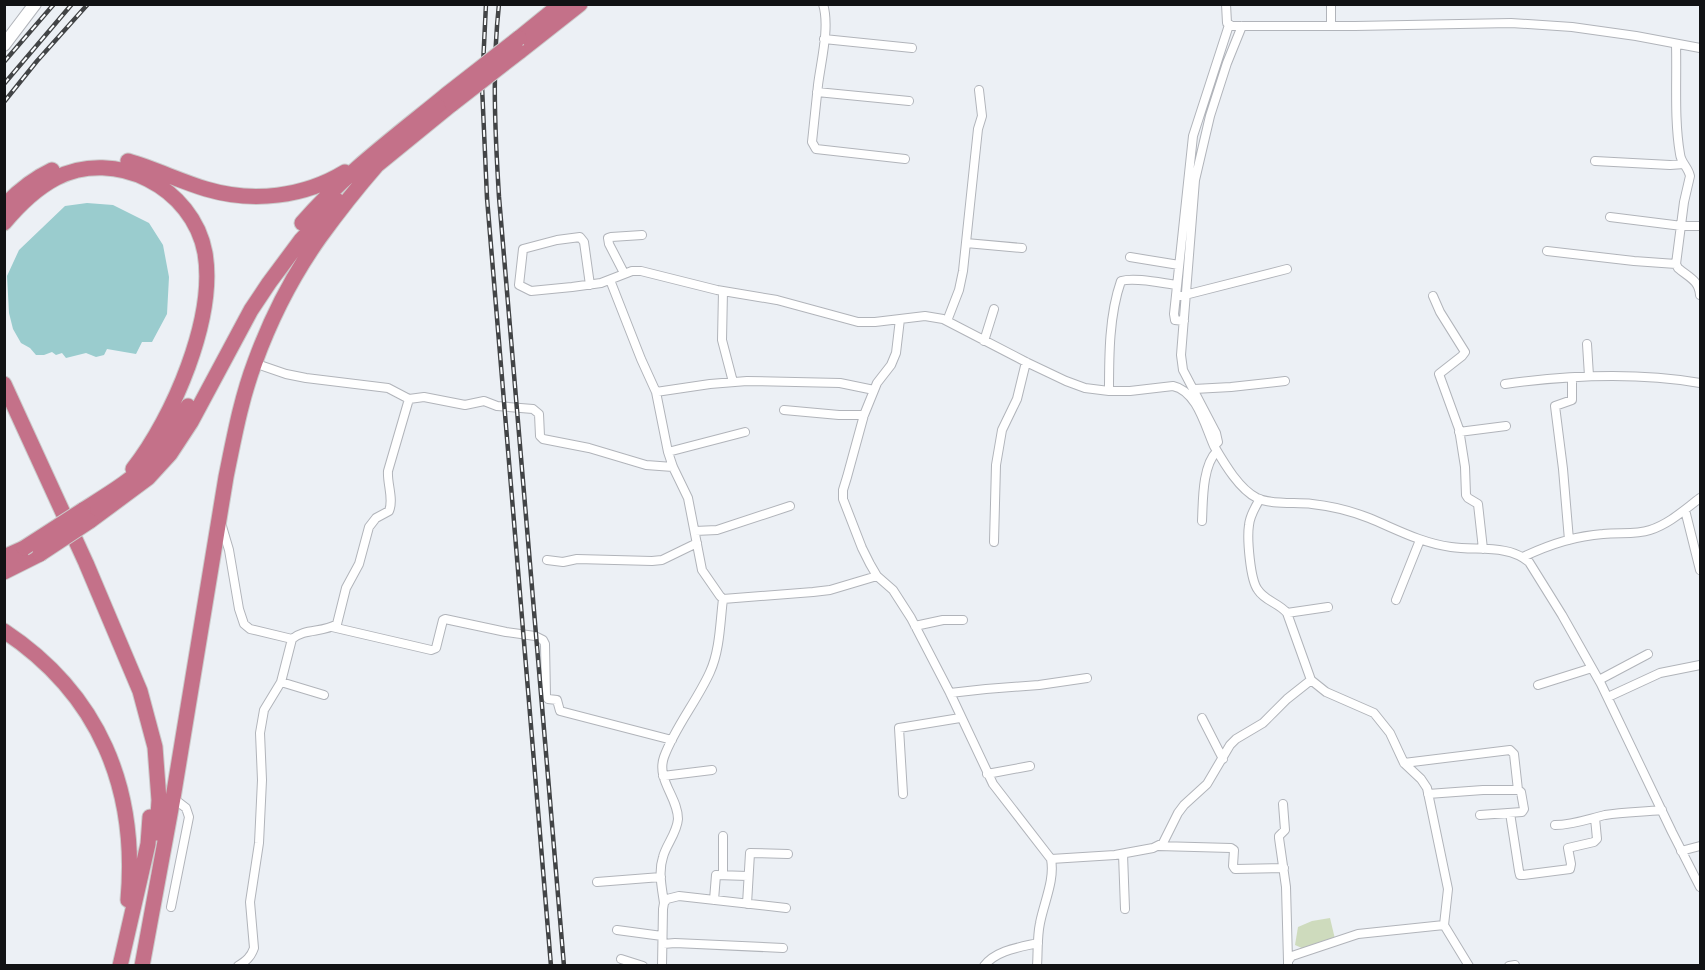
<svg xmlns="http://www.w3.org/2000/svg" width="1705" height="970" font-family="'Roboto Serif',serif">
<rect width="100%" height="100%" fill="#ecf0f5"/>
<path fill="#cedbbd" d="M 1330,918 L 1335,939 L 1304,949 L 1295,945 L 1298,927 L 1312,921 Z"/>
<path fill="#9accce" d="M 87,203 L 113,205 L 149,223 L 163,245 L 169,277 L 167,314 L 152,342 L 142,342 L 136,354 L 107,349 L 104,355 L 96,357 L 86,353 L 66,358 L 62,353 L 56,355 L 52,352 L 44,355 L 36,355 L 30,348 L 21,343 L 13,329 L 9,313 L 7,276 L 19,250 L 65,206 Z"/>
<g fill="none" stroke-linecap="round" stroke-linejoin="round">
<defs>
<path id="street" d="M 823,4 C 830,27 821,61 818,85 C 816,104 814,123 812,142 L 816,149 L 905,159
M 1226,4 L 1227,23 L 1232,26 L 1355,26 L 1511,23 L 1572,27 L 1636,36 L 1700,48
M 1331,4 L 1331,26
M 824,39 L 912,48
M 1676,45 C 1677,81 1674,119 1680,154 C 1681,163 1688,167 1690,176 L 1684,202 L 1676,264 L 1678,268 C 1688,277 1699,280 1700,295
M 817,92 L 909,101
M 1595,161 L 1670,165 L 1684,164
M 1610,217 L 1682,226 L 1700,226
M 966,243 L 1022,248
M 1547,251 L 1634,261 L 1676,264
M 1130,257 L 1179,265
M 624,273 L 609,244 L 608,238 L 611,237 L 642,235
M 610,280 L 641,359 L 656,392 L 668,452 L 673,467 L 688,498 L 702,570 L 720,596 L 723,599 L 813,592 L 830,590 L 877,576
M 590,285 L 584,242 L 580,237 L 557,240 L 523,249 L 519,285 L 531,291 L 572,287 L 601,283 L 632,271 L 641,271 L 717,290 L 777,300 L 858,322 L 875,322 L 925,316 L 943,319 L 1026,362 L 1066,381 L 1085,388 L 1109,391 L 1130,391 L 1173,386 C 1197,391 1205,426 1214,446 L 1218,442 L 1216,433 L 1183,370 L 1181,355 L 1195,180 L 1210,116 L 1227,63 L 1242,26
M 723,291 L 722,340 L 733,382
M 1181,296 L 1287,269
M 1433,296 L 1440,312 L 1465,352 L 1462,356 L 1439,374 L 1459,429 L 1465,467 L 1466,495 L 1468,498 L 1478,504 L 1483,549
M 900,319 L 896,353 L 891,365 L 877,383 L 864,415 L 847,477 L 843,490 L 843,499 L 862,548 L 870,564 L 877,576 L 893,590 L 911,618 L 950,693 L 993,784 L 1051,859 C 1055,880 1044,902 1040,923 C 1037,937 1038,952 1037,966
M 947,321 L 959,290 L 963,271 L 975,157 L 978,129 L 982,116 L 979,90
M 1184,321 L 1175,320 L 1174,314 L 1193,136 L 1229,25
M 984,341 L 994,309
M 1587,344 L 1589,376
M 254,363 L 286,374 L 306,378 L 388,388 L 409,399 L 424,397 L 465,405 L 484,401 L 497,406 L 533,409 L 539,414 L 540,436 L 543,439 L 589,448 L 646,465 L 673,467
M 1505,384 C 1570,375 1636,372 1700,383
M 1194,389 L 1231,387 L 1285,381
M 1109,391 C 1109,356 1109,315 1121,281 C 1135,277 1161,283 1176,285
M 656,392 L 710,384 L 747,381 L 840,383 L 874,390
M 784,410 L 839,415 L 864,415
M 1459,432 L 1506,426
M 1214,446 C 1224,463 1239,489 1257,498 C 1271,505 1296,502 1312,504 C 1331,506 1351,511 1369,518 C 1396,529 1421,543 1451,547 C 1477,551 1508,544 1529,562 L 1562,615 L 1601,684 L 1672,832 L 1700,887
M 668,452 L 745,432
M 1260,499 C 1255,507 1250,516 1249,525 C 1247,538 1250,580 1258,590 C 1265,601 1279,603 1287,613 L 1311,680 L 1326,692 L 1374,713 L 1390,733 L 1404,763 L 1421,779 L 1427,788 L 1448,889 L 1444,925 L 1469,966
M 1685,510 L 1700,570
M 1202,521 C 1203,501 1202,466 1217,451
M 221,523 L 229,550 L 239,609 L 244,624 L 250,629 L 292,639
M 695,531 L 717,530 L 790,506
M 1569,540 L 1563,469 L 1555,406 L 1572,400 L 1572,378
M 994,542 L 996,465 L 1002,430 L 1017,399 L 1026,362
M 1523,557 C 1548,545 1575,536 1603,534 C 1619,532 1635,535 1650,530 C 1669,524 1684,510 1700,498
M 547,560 L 563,562 L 577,559 L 652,561 L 662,560 L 697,543
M 1396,600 L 1420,540
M 1287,613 L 1328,607
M 915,626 L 943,620 L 963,620
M 332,627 L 431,650 L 436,648 L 443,620 L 445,619 L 506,632 L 535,636 L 543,640 L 545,644 L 546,696 L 548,699 L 557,700 L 560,711 L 672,740
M 1599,680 L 1648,654
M 281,682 L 324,695
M 1538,685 L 1592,668
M 950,693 L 986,689 L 1039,685 L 1087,678
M 1608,697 L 1660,673 L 1700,665
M 1202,718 L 1223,759
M 1404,763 L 1510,750 L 1514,754 L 1518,790
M 987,774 L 1030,766
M 663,776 L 712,770
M 903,794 L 899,728 L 960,718
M 1428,794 L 1483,790 L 1518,790 L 1521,792 L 1524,809 L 1522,812 L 1480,815
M 1283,804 L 1285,830 L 1279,836 L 1279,838 L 1286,887 L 1288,961
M 1510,813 L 1519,871 L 1520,875 L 1523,875 L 1570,869 L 1571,864 L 1568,848 L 1594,842 L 1597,839 L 1595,818
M 1555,825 C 1573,825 1588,819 1605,815 C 1624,812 1643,812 1662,810
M 1158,846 L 1231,848 L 1234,850 L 1233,866 L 1235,869 L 1284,868
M 1681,851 L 1700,846
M 1123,854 L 1125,909
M 1051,859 L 1115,855 L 1153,848 L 1163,843 L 1178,813 L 1184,805 L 1207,784 L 1230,745 L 1236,739 L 1263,723 L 1287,699 L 1311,680
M 723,874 L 723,836
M 597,882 L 661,877
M 714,900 L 716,875 L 748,876
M 664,903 C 662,888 658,872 663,857 C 666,845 677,833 678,819 C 678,797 656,780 664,757 C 675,727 697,701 710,672 C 720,650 720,623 723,599
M 747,904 L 750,853 L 788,854
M 171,907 L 189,817 L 186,808 L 173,798
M 617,930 L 662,936
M 663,944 L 675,943 L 783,948
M 621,959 L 643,966
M 238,966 C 246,961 251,957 254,948 L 250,902 L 259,843 L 262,780 L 260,733 L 264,710 L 281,682 L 292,639 C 305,628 323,633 337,624 L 346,588 L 359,564 L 369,527 L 376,518 L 389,511 C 394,499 387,484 388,471 L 409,399
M 662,966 L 663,909 L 664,903 L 667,899 L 679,896 L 786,908
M 984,966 C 996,950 1021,947 1038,943
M 1288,966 L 1288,961 L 1292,956 L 1358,934 L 1444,925
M 1509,966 L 1515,965"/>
<path id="secondary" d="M 4,45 L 35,4"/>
<path id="highway" d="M 519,38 L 561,4
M 519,52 L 580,4
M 128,161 C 155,169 180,181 206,189 C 253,203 304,197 345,172
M 371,170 L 452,104
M 4,206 C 18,191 33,179 52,170
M 4,223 C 19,205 35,189 56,178 C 115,148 193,187 205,253 C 216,318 173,418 133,469
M 302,223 C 344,174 396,136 446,95
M 4,384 L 86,563 L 140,691 L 155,747 L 159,800 L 157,833
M 83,510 C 105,496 134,479 151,460 C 166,445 177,425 188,406
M 90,521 L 148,478 L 170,454 L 191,422 L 251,310 L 269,283 L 301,240 L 338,201
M 4,557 L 24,548
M 4,572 L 40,554
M 4,631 C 99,694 138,788 128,900
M 120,966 L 148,844 L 150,817
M 142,966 L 173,798 L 226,477 C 234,438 241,399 255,362 C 271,318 293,275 320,237 C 338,212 357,188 377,165"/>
</defs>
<use href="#street" stroke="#b1b4ba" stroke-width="10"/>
<use href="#secondary" stroke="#b1b4ba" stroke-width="14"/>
<use href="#highway" stroke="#cbcbcb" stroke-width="17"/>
<use href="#street" stroke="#fff" stroke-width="8"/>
<use href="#secondary" stroke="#fff" stroke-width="12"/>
<use href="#highway" stroke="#c47189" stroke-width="15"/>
<defs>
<path id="rail" d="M 486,4 L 482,86 L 487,198 L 551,966
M 499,4 C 492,69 495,132 499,197 L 564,966
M 4,62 L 54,4
M 4,84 L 72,4
M 4,102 L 37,61 L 88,4"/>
</defs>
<use href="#rail" stroke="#424446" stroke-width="4.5"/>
<use href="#rail" stroke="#fbfdff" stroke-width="2" stroke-dasharray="7" stroke-linecap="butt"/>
<defs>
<path id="highway-bridge" d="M 446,95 L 519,38
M 452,104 L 519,52
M 24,548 L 83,510
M 40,554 L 90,521"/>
</defs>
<use href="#highway-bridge" stroke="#cbcbcb" stroke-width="17" stroke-linecap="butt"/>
<use href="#highway-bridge" stroke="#c47189" stroke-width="15"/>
</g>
<rect width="1705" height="970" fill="none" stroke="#111214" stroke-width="12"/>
</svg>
